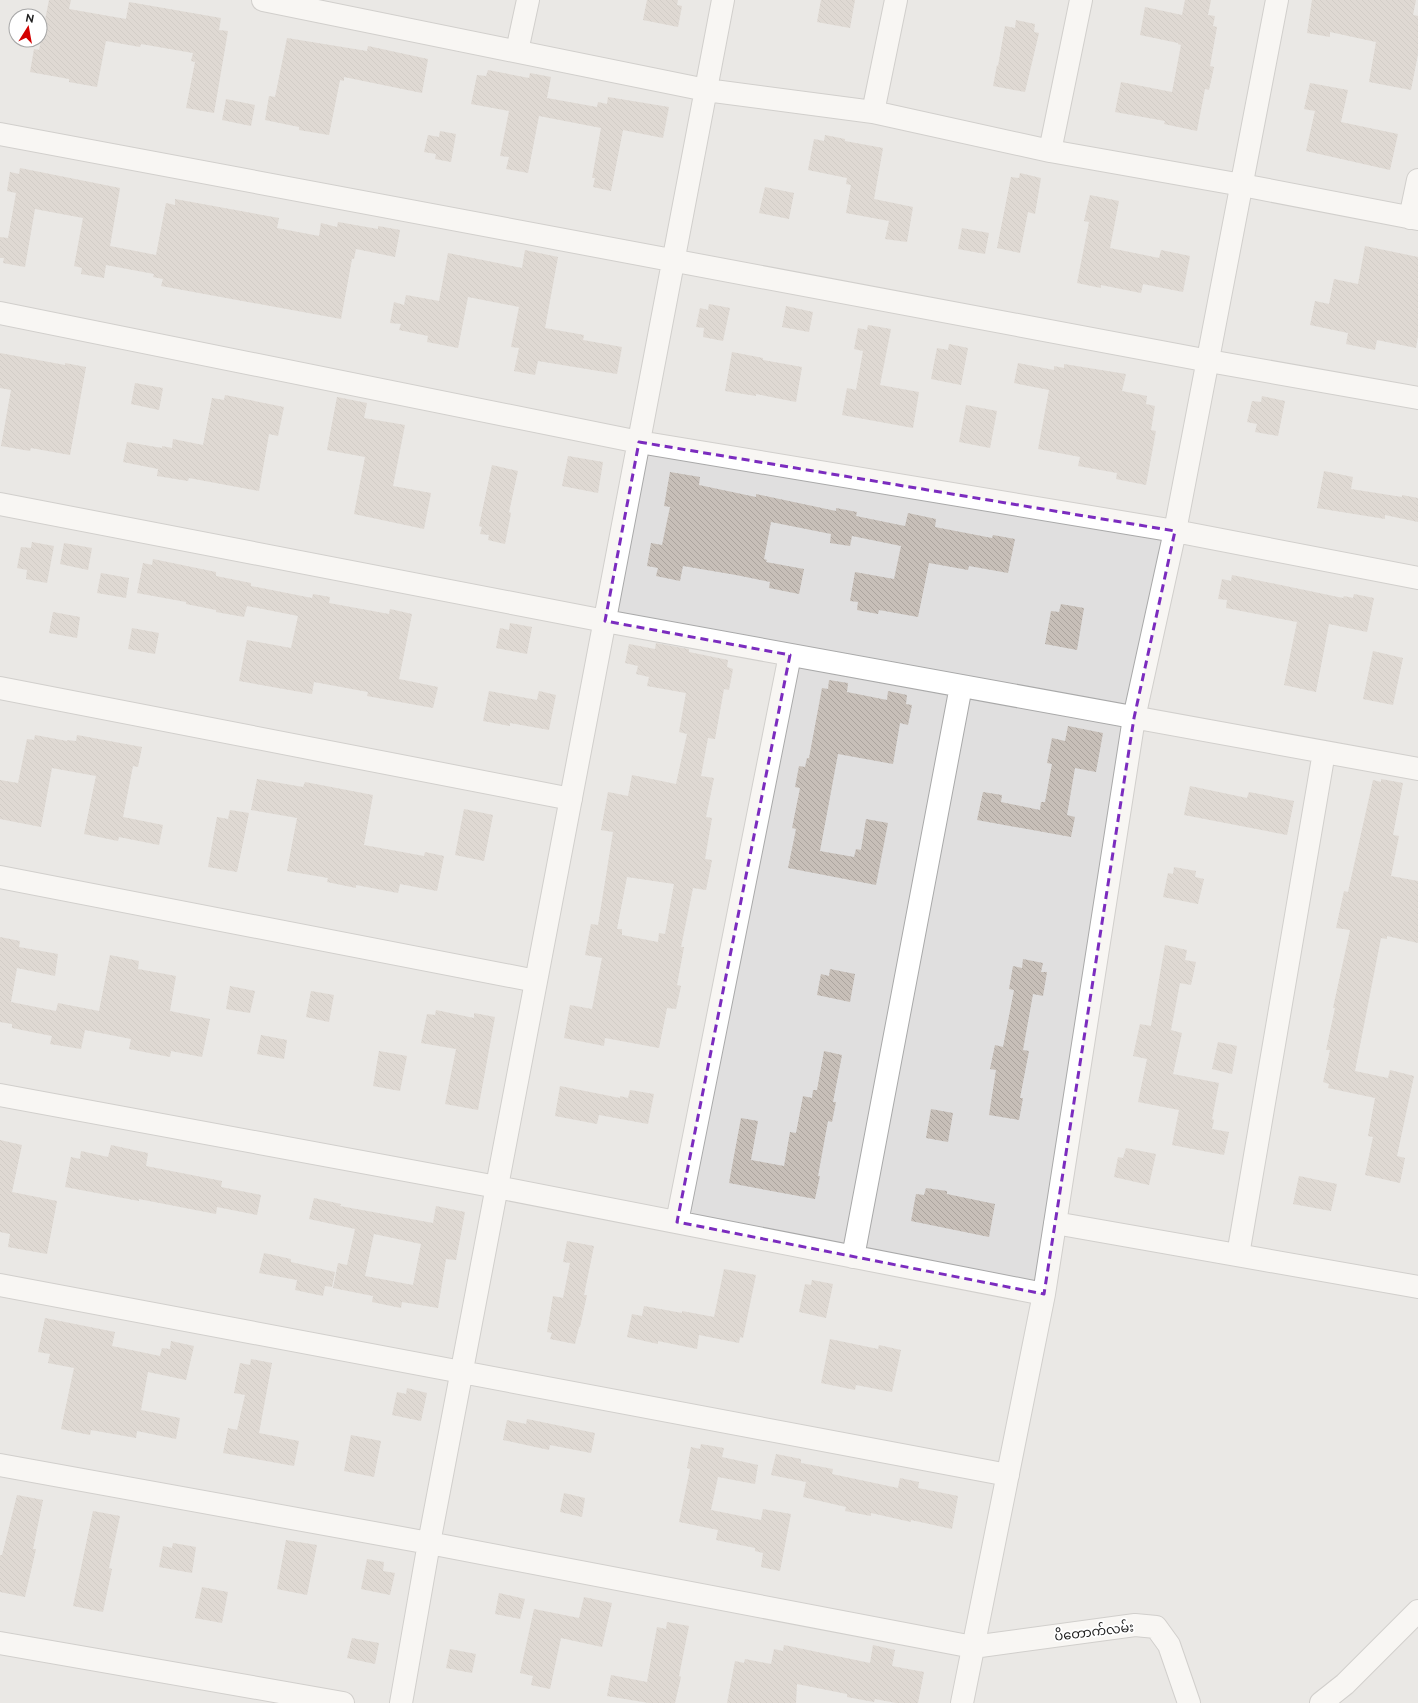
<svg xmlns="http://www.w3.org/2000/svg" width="1418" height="1703" font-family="Raleway,'Noto Sans Myanmar',sans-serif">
<defs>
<pattern id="building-back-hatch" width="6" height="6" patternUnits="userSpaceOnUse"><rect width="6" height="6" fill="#c7bfb8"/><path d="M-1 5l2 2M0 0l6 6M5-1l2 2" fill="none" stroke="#aba49e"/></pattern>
</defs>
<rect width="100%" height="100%" fill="#f2efe9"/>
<path fill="#e0dfdf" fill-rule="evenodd" d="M 0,0 L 1418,0 L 1418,1703 L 0,1703 ZM 16,16 L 40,16 L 40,40 L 16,40 Z"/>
<path fill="url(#building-back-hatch)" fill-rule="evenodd" d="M 49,0 L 71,0 L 69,9 L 126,19 L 129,2 L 221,18 L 219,30 L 228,31 L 214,113 L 186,108 L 195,62 L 191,61 L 193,53 L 141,44 L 140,47 L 106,41 L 97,87 L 69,82 L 69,79 L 30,72 L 34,49 L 39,50 Z
M 647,0 L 678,0 L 677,5 L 682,6 L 678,27 L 643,20 Z
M 821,0 L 855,0 L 850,28 L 817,22 Z
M 1185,0 L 1211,0 L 1208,15 L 1215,16 L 1213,26 L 1217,27 L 1210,66 L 1214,67 L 1209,90 L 1205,89 L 1197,131 L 1164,124 L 1165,121 L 1115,112 L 1121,82 L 1172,92 L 1181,45 L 1178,44 L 1178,43 L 1140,35 L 1145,7 L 1182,15 Z
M 1312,0 L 1416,0 L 1413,15 L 1418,16 L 1418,54 L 1411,90 L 1369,82 L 1376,42 L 1330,32 L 1330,37 L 1307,33 Z
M 1016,20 L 1035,24 L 1034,32 L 1039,33 L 1025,92 L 993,86 L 997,65 L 998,66 L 1005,26 L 1015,28 Z
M 287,38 L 367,51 L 368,46 L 428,59 L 422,93 L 344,77 L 344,81 L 340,80 L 329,135 L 299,130 L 299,127 L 265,120 L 269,96 L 275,97 Z
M 488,70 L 529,78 L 530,73 L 551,77 L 547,98 L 597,107 L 598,102 L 607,104 L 608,97 L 669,107 L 663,138 L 623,130 L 611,191 L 593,187 L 595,178 L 592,178 L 601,128 L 539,116 L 528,173 L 506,169 L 509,157 L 500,156 L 509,111 L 471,104 L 477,75 L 486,76 Z
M 1310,83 L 1348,90 L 1341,122 L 1398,134 L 1390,170 L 1306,151 L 1315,111 L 1304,109 Z
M 226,99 L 255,105 L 251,126 L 222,120 Z
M 440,131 L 456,134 L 451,162 L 435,159 L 436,154 L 424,152 L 428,135 L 439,137 Z
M 825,135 L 845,139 L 845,141 L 883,148 L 874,199 L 913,207 L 907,242 L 885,239 L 889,221 L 846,213 L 851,185 L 846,184 L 847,178 L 808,170 L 814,139 L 824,141 Z
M 20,168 L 120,188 L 110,246 L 156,255 L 166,203 L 175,205 L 175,199 L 279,218 L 277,228 L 319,236 L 321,223 L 337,227 L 338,222 L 378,229 L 378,226 L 400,230 L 395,257 L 356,249 L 354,259 L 352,259 L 341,319 L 161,286 L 163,279 L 153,277 L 154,274 L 106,265 L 104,278 L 81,274 L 82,268 L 74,266 L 83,218 L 35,209 L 25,267 L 3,263 L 4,258 L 0,258 L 0,237 L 8,238 L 16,193 L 7,191 L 10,172 L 19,174 Z
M 1020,173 L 1041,178 L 1035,214 L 1028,212 L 1020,253 L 997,248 L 1011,177 L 1019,178 Z
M 765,187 L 794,193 L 789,219 L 759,213 Z
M 1090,195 L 1119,201 L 1110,248 L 1159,258 L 1161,250 L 1190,256 L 1183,292 L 1143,284 L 1141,293 L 1101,285 L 1101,288 L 1077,283 L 1089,222 L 1084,221 Z
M 962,228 L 989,233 L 985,254 L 958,249 Z
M 1365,246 L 1418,257 L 1418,336 L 1416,348 L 1377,340 L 1375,350 L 1346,344 L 1348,333 L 1310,325 L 1315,301 L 1329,304 L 1334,279 L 1358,284 Z
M 525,250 L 558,257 L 545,328 L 584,335 L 583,340 L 622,347 L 617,374 L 538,361 L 535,375 L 514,371 L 519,348 L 511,347 L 519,307 L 468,297 L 458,348 L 427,342 L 428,336 L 399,330 L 401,324 L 390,323 L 394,302 L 404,305 L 406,295 L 439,301 L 448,253 L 522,268 Z
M 709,304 L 730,308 L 723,341 L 703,337 L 704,328 L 696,327 L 700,308 L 708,310 Z
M 786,306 L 813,312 L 809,332 L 782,327 Z
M 868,325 L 891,329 L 880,385 L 919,392 L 913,428 L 842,415 L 847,388 L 856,390 L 863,351 L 854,349 L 858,328 L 867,330 Z
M 949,344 L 968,348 L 961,385 L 931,379 L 937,348 L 948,350 Z
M 732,352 L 763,358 L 763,360 L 802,367 L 796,402 L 756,394 L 756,396 L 725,391 Z
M 0,353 L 65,365 L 65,363 L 86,367 L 70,455 L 31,448 L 30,451 L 1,446 L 11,390 L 0,388 Z
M 1018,363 L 1054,370 L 1054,366 L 1064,368 L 1064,364 L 1126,374 L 1122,391 L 1147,396 L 1146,404 L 1155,406 L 1151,430 L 1156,431 L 1146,485 L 1116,479 L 1117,473 L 1078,466 L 1080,457 L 1038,449 L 1049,390 L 1014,383 Z
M 135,383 L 163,388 L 159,410 L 131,404 Z
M 225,395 L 284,407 L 278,436 L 269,434 L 259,491 L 189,478 L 188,481 L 157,476 L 158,469 L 123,462 L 127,442 L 162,448 L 162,446 L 172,448 L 173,439 L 203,445 L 212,398 L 224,400 Z
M 1262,396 L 1285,401 L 1278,436 L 1255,432 L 1257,424 L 1247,422 L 1252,401 L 1261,402 Z
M 337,397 L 367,403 L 364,418 L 405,425 L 393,486 L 431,493 L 424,529 L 354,514 L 365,457 L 327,450 Z
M 966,405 L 997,411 L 990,448 L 959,442 Z
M 568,456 L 603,462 L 598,493 L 562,486 Z
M 492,465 L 518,471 L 509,512 L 511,513 L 505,544 L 488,540 L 489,535 L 480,534 L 482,527 L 479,526 Z
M 1324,471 L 1353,477 L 1351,489 L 1402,497 L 1402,495 L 1418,498 L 1418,522 L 1385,515 L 1385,519 L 1317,508 Z
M 670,472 L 700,477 L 699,485 L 756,497 L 756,494 L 836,511 L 836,508 L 857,512 L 856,516 L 905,526 L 908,513 L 936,519 L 935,527 L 992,538 L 993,535 L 1015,539 L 1008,573 L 969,566 L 968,570 L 929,563 L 918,617 L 879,610 L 878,614 L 857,610 L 858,602 L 850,601 L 855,572 L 894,579 L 901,546 L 852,536 L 850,546 L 830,543 L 831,534 L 771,522 L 764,559 L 767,560 L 766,562 L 804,569 L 799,594 L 769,588 L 770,582 L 736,575 L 683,566 L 680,581 L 656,576 L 658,568 L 647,566 L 651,543 L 662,545 L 670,507 L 664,506 Z
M 32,542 L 54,546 L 47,583 L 26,579 L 27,570 L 17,568 L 21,547 L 31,548 Z
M 64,543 L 92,548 L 88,570 L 60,564 Z
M 153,559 L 216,572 L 216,576 L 251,583 L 251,586 L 312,598 L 313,594 L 330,597 L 329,603 L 389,614 L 390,609 L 412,614 L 399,679 L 438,687 L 433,708 L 367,696 L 368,692 L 314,682 L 312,694 L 239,681 L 247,640 L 291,648 L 298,616 L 247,606 L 244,617 L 216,612 L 216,610 L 186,604 L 186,602 L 137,593 L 143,563 L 152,565 Z
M 101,573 L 129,578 L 126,598 L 97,593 Z
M 1232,575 L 1343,598 L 1344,596 L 1353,598 L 1354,594 L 1374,598 L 1367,632 L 1329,624 L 1316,692 L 1284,685 L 1297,622 L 1226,608 L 1227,600 L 1218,599 L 1222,579 L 1231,581 Z
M 1061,604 L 1084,608 L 1077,650 L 1045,644 L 1051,611 L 1059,612 Z
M 53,612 L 80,617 L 77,638 L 49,633 Z
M 510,623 L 532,627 L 527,654 L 496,648 L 500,628 L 509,630 Z
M 132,628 L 159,633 L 155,654 L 128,649 Z
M 656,643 L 689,649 L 689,652 L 728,660 L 727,667 L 733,669 L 729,690 L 724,689 L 715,739 L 708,738 L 701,776 L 714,778 L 706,817 L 712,818 L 705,859 L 712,860 L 706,890 L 693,888 L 681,947 L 684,947 L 677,985 L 681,986 L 676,1009 L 667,1008 L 659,1048 L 605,1038 L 604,1046 L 564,1038 L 570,1005 L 592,1009 L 602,958 L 585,955 L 591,924 L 598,925 L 613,832 L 601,830 L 608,792 L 628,796 L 632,775 L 676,784 L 687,734 L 679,732 L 686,693 L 647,686 L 649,677 L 636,674 L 638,666 L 625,663 L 629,644 L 655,649 ZM 627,877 L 674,884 L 665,934 L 659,933 L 658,942 L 622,935 L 622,929 L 617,929 Z
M 1373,651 L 1403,658 L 1393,705 L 1363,699 Z
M 829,680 L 848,683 L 847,692 L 887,700 L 888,691 L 907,695 L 906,704 L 912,705 L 908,725 L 900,723 L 893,764 L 838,754 L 820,851 L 854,857 L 856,849 L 861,850 L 866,819 L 888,823 L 876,885 L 788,868 L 796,829 L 792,828 L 800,788 L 795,787 L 799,766 L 805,767 L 807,758 L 809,758 L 822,688 L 828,689 Z
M 489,691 L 537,700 L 539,691 L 556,695 L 549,730 L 510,723 L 510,726 L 483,721 Z
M 1068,726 L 1103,733 L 1096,772 L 1075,768 L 1067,815 L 1075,817 L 1071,837 L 977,820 L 983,792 L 1002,795 L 1001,802 L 1040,810 L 1041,802 L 1045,802 L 1052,764 L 1047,763 L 1052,738 L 1065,741 Z
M 35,735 L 67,741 L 67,740 L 76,741 L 77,735 L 142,747 L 138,767 L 133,766 L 123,817 L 163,825 L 159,845 L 119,837 L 118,841 L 84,834 L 96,776 L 52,768 L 41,827 L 0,819 L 0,780 L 18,783 L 27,739 L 34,740 Z
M 257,779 L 303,787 L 305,782 L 373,795 L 364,845 L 424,856 L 425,852 L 444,856 L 437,891 L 400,884 L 398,893 L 356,885 L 356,888 L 327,882 L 328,878 L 287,871 L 297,818 L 251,810 Z
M 1381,779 L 1403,783 L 1393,835 L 1399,836 L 1391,876 L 1418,881 L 1418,943 L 1387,936 L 1387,939 L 1381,938 L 1355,1071 L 1388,1078 L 1390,1070 L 1414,1076 L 1397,1156 L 1405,1158 L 1400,1183 L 1365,1175 L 1373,1137 L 1368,1136 L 1375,1098 L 1328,1088 L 1329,1084 L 1323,1082 L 1330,1050 L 1326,1050 L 1335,1008 L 1333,1008 L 1350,930 L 1336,928 L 1344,891 L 1348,892 L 1373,780 L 1381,782 Z
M 1190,786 L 1247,798 L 1249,792 L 1294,801 L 1287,835 L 1184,815 Z
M 464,809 L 493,815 L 484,861 L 455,855 Z
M 230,810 L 249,813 L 237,872 L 208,867 L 217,817 L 228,819 Z
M 1174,867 L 1196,871 L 1195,877 L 1204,879 L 1198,904 L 1163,897 L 1168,873 L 1173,874 Z
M 0,937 L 20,941 L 19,947 L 58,954 L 55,976 L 17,968 L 11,1002 L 56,1011 L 58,1003 L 99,1011 L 110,955 L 139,961 L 138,969 L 176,976 L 170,1011 L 210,1019 L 202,1057 L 171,1051 L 170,1057 L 129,1049 L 131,1039 L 85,1030 L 81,1049 L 50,1044 L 52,1036 L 12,1028 L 12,1024 L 0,1022 Z
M 1165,945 L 1187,950 L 1185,960 L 1196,962 L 1191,985 L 1180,983 L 1171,1030 L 1182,1033 L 1173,1074 L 1219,1083 L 1212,1119 L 1214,1120 L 1212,1129 L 1229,1132 L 1224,1155 L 1172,1145 L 1179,1110 L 1138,1102 L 1147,1059 L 1133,1056 L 1140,1024 L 1151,1026 Z
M 1023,959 L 1043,963 L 1041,972 L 1047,972 L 1043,996 L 1033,994 L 1023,1050 L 1029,1051 L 1020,1098 L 1023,1098 L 1019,1120 L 989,1115 L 996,1070 L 990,1069 L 995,1045 L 1003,1047 L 1014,990 L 1009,989 L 1013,966 L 1022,968 Z
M 830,969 L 855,974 L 850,1002 L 817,995 L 821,974 L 829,976 Z
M 230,986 L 255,991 L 250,1013 L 226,1009 Z
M 311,991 L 334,995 L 329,1022 L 306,1017 Z
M 436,1010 L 474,1018 L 474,1013 L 495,1017 L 478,1110 L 445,1104 L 456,1049 L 421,1043 L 427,1014 L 435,1015 Z
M 261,1035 L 287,1040 L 284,1059 L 257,1054 Z
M 1218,1042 L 1237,1046 L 1232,1074 L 1212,1069 Z
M 379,1051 L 407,1056 L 400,1091 L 373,1086 Z
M 824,1051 L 842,1055 L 833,1102 L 836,1102 L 832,1122 L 828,1121 L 818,1176 L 820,1176 L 815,1199 L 729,1183 L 741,1118 L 758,1121 L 751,1160 L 784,1166 L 790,1132 L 796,1133 L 803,1096 L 812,1098 L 813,1090 L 817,1090 Z
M 560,1086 L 620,1098 L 620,1096 L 628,1098 L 630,1090 L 654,1094 L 648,1124 L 599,1115 L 597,1124 L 555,1116 Z
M 931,1109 L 953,1113 L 948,1142 L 926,1138 Z
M 0,1140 L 22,1145 L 12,1192 L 57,1201 L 47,1254 L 8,1247 L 10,1234 L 0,1232 Z
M 111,1145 L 148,1153 L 146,1166 L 222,1181 L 221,1187 L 261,1195 L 257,1215 L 217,1207 L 216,1214 L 139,1199 L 139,1201 L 65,1187 L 71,1157 L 80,1159 L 81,1151 L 108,1157 Z
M 1126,1148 L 1156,1154 L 1149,1185 L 1114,1177 L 1118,1157 L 1123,1158 Z
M 1299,1176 L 1337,1184 L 1331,1211 L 1293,1204 Z
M 926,1188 L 947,1191 L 947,1194 L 995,1204 L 989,1237 L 911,1221 L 916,1194 L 924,1195 Z
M 314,1198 L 341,1204 L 340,1206 L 433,1223 L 436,1206 L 465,1212 L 456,1260 L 446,1259 L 438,1308 L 402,1302 L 401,1308 L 372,1302 L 373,1296 L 333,1288 L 338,1263 L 347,1265 L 355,1229 L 309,1219 ZM 374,1234 L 421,1244 L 413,1285 L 365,1276 Z
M 567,1241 L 594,1246 L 584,1295 L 587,1295 L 580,1327 L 579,1327 L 575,1344 L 550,1339 L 552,1333 L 547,1332 L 553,1296 L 563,1298 L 570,1263 L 563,1262 Z
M 264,1253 L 291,1259 L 291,1262 L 335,1272 L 332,1287 L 325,1286 L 323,1296 L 295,1290 L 297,1280 L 259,1273 Z
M 724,1269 L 756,1275 L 743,1338 L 740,1337 L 739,1343 L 699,1335 L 697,1349 L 658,1341 L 658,1344 L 627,1337 L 632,1314 L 642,1316 L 644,1306 L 682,1313 L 682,1311 L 714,1317 Z
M 812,1280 L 833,1284 L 826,1318 L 799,1312 L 805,1284 L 811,1285 Z
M 45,1318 L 115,1332 L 112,1346 L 160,1356 L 162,1348 L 170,1349 L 171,1341 L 194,1346 L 186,1380 L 148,1372 L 141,1410 L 180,1418 L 176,1439 L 137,1431 L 136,1438 L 91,1430 L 90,1435 L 61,1429 L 74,1368 L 48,1363 L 50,1354 L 38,1352 Z
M 830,1339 L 878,1349 L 879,1345 L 901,1350 L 892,1392 L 856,1385 L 855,1390 L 821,1383 Z
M 251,1359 L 272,1363 L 259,1433 L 299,1441 L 294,1466 L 223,1453 L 228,1428 L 237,1430 L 245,1395 L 234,1393 L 240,1363 L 250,1365 Z
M 407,1388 L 427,1393 L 421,1421 L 392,1415 L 397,1392 L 406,1394 Z
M 527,1419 L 595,1433 L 591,1453 L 550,1445 L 549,1450 L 503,1440 L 507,1420 L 526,1424 Z
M 351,1435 L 381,1441 L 374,1477 L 344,1471 Z
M 701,1444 L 724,1448 L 722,1457 L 758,1465 L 755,1484 L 718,1477 L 711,1510 L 761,1520 L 763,1509 L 791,1514 L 780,1571 L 761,1567 L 763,1553 L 755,1551 L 755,1548 L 716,1540 L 718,1530 L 679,1522 L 690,1469 L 687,1468 L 691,1447 L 700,1449 Z
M 776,1454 L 801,1459 L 801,1463 L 833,1469 L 832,1474 L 898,1488 L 900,1478 L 919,1482 L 918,1488 L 958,1496 L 952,1529 L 911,1520 L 911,1522 L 871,1513 L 871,1516 L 845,1511 L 846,1507 L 803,1497 L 806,1482 L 771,1475 Z
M 564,1493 L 585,1498 L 582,1517 L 560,1512 Z
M 17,1495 L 43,1500 L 33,1549 L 36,1549 L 25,1597 L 0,1592 L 0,1555 L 2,1555 Z
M 93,1511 L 120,1516 L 109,1568 L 112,1569 L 103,1612 L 73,1606 Z
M 286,1540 L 317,1545 L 307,1595 L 277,1589 Z
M 173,1543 L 196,1547 L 192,1573 L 159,1567 L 163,1546 L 172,1548 Z
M 367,1559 L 384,1562 L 383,1571 L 395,1573 L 390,1595 L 361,1589 Z
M 202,1587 L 228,1592 L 222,1623 L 195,1618 Z
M 499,1593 L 525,1599 L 520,1619 L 495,1614 Z
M 584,1597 L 612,1603 L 602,1647 L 561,1638 L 550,1689 L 531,1685 L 533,1676 L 520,1673 L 534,1609 L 579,1618 Z
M 667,1622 L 689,1626 L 679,1676 L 681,1677 L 675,1703 L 649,1703 L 607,1696 L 611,1675 L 647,1682 L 657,1627 L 666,1629 Z
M 352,1638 L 379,1643 L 375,1664 L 347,1658 Z
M 784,1645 L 870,1663 L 873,1645 L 895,1650 L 892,1666 L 924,1672 L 918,1703 L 896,1703 L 875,1699 L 874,1702 L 847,1697 L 847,1694 L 797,1684 L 796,1703 L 727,1703 L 735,1661 L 744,1663 L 745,1659 L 771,1664 L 774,1649 L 783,1651 Z
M 450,1649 L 476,1654 L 472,1673 L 446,1668 Z"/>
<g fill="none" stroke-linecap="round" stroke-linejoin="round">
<defs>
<path id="minor" d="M 263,0 L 706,90 L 873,112 L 1050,151 L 1242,185 L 1418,219
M 517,51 L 528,0
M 873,112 L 896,0
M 0,134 L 1209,361 L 1418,398
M 1050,151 L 1081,0
M 1410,218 L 1418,180
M 0,313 L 639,442 L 1175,531 L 1418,578
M 0,504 L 605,621 L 1418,769
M 0,688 L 571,799
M 0,877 L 536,981
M 0,1095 L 497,1187 L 1044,1294
M 677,1222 L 790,655
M 1055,1223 L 1418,1287
M 1238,1255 L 1324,752
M 853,1257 L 961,686
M 0,1285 L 1008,1475
M 0,1465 L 429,1543 L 973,1647 L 1135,1625 L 1156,1627 L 1169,1645 L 1189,1703
M 0,1643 L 343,1703
M 401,1703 L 429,1543 L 723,0
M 962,1703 L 1044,1294 L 1134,718 L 1175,531 L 1277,0
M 1321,1703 L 1345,1684 L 1418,1611"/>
</defs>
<use href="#minor" stroke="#a9a9a9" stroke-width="24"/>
<use href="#minor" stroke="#fff" stroke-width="22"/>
</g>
<path d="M0 0H1418V1703H0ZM 639,442 L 1175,531 L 1134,718 L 1044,1294 L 677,1222 L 790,655 L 605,621 Z" fill="#f2efe9" fill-opacity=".55" fill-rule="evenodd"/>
<path fill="none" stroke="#7b2cbf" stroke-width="3" stroke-dasharray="8 5" stroke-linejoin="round" d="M 639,442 L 1175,531 L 1134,718 L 1044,1294 L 677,1222 L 790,655 L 605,621 Z"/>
<g text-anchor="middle" stroke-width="3.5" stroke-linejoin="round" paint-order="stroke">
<g font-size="13" fill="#222" stroke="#fff">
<text transform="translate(1094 1631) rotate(-7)" y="5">ပိတောက်လမ်း</text>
</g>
</g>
<g transform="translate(28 28) rotate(11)"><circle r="19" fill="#ffffff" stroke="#a7a7a7"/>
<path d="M0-3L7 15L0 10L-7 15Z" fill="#d40000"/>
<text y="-6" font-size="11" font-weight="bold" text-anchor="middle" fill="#222222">N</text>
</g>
</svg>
